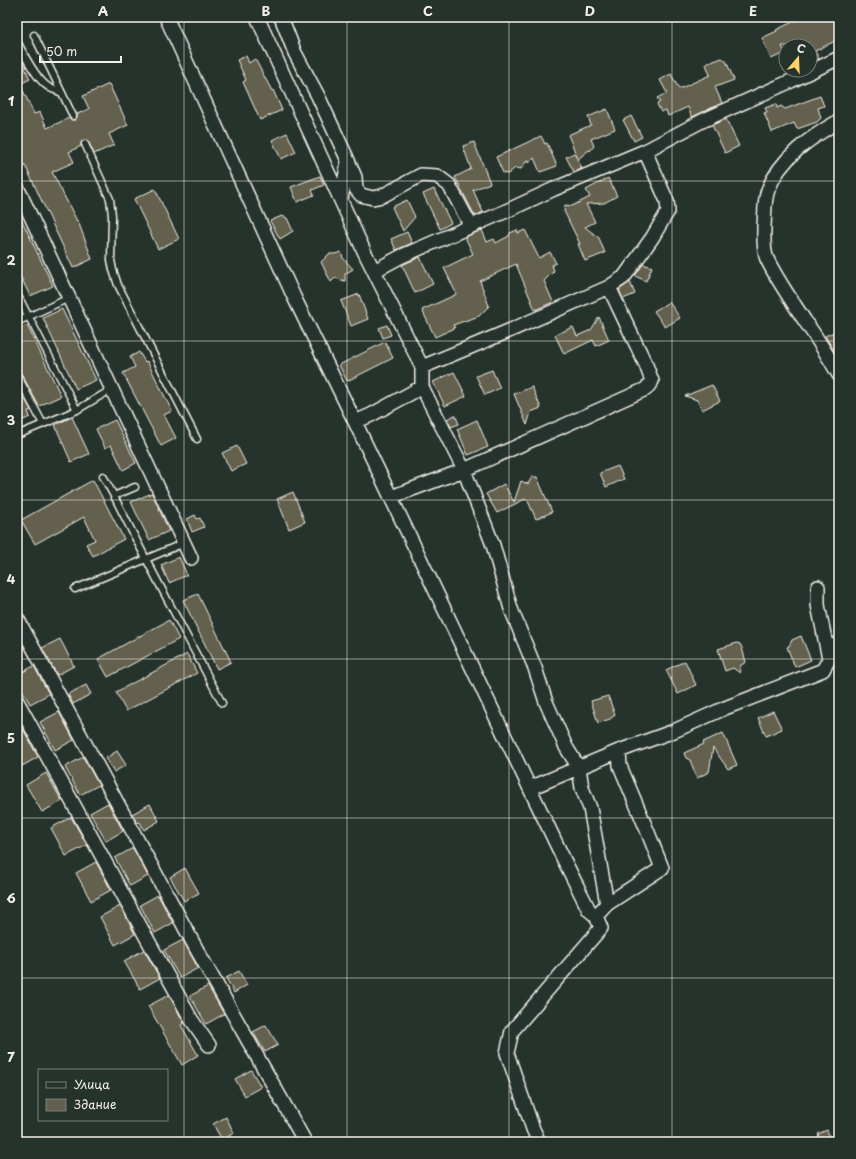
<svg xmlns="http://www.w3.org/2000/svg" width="856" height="1159" font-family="'Playpen Sans',sans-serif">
<rect width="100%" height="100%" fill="#26332d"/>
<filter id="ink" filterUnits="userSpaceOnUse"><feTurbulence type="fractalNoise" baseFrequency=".025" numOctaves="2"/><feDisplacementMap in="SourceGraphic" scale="8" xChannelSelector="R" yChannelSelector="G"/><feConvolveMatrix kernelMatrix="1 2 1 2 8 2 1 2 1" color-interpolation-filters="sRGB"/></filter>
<g filter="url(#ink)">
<path fill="#63614d" stroke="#f4f1e8" d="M 803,17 L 839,17 L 839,39 L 815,51 L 819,59 L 810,63 L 810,46 L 782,46 L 785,53 L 771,59 L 762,38 L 777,31 L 776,30 Z
M 17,51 L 30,79 L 20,84 L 34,114 L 40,112 L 47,128 L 69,118 L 72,120 L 75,120 L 77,117 L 77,114 L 89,109 L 83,96 L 109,84 L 128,125 L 109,134 L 114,145 L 94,154 L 88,141 L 83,140 L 81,143 L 81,146 L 69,152 L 74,162 L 52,172 L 77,221 L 78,221 L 92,259 L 73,268 L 25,165 L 17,169 Z
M 246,56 L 249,63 L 255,59 L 272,91 L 273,90 L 282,110 L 260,120 L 243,82 L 246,80 L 237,60 Z
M 722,58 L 726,61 L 734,80 L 715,87 L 722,103 L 692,117 L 688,107 L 668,116 L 666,110 L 661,112 L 657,104 L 660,102 L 657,98 L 667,93 L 660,80 L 671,74 L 679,89 L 710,75 L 706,64 Z
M 820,96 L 824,106 L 818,108 L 821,118 L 817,122 L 797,129 L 794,123 L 772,132 L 764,113 L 767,112 L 765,108 L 776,104 L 777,108 L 781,106 L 785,109 Z
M 607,109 L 615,129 L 591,139 L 594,146 L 590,151 L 589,150 L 578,159 L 568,135 L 591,125 L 588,117 Z
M 631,116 L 642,137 L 634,141 L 623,120 Z
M 726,119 L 739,146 L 725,153 L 712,125 Z
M 287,133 L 296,152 L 281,159 L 272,140 Z
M 541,136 L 545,144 L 547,143 L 557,166 L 540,172 L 534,158 L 529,163 L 528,159 L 521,169 L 515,168 L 508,174 L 503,173 L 496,157 Z
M 474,142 L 490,183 L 473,190 L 483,212 L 475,216 L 455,177 L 471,169 L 463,146 Z
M 574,153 L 582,168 L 574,172 L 566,157 Z
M 320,176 L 324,185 L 312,190 L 314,195 L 297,202 L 291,187 Z
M 608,178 L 617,196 L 604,203 L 586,204 L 595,222 L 585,227 L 599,238 L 605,253 L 585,261 L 578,244 L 580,244 L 564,211 L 565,205 L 572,206 L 590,197 L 586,190 Z
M 155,189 L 179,239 L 158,249 L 134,199 Z
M 434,189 L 451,223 L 440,229 L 423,194 Z
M 407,200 L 415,217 L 403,231 L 392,207 Z
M 17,210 L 53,286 L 30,296 L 17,269 Z
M 282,216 L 287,218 L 293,231 L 280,239 L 270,221 Z
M 482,230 L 487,242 L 494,239 L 496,243 L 509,236 L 510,233 L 517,230 L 518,233 L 525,230 L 539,258 L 550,252 L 556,263 L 552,265 L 554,271 L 544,281 L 553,302 L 535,310 L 516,264 L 480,281 L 489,306 L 479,316 L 453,325 L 455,328 L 435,337 L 422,310 L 455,295 L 456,293 L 444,268 L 473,254 L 465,237 Z
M 407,232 L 412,243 L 396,250 L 391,239 Z
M 341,252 L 343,258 L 353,269 L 345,274 L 345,281 L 335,278 L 331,282 L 321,262 L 329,254 L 335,254 Z
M 420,257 L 433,284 L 415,293 L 402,265 Z
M 643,264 L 652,267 L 646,281 L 635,276 Z
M 630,282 L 635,294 L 623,299 L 619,290 Z
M 359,294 L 368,319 L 351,326 L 341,301 Z
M 669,302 L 680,318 L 665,327 L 654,311 Z
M 62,309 L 96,380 L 76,389 L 43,318 Z
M 599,317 L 609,340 L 596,346 L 593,340 L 564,354 L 555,335 L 573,327 L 577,336 L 591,330 Z
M 27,325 L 61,396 L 39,406 L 21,373 L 17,371 L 17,330 Z
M 387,325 L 391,335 L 383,338 L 379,328 Z
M 839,330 L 839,359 L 825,336 Z
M 385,342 L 393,358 L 347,381 L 339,365 Z
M 139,352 L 145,362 L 147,361 L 172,411 L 164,415 L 176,438 L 161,446 L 123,373 L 135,367 L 130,357 Z
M 492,370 L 500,388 L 485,395 L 476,376 Z
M 454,372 L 466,396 L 445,406 L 433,382 Z
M 17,385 L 31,410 L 28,411 L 30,417 L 17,423 Z
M 712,385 L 720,401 L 702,410 L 697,400 L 685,396 Z
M 532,387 L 541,408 L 531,412 L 527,425 L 514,394 Z
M 455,415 L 459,424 L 451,427 L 447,419 Z
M 72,417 L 89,454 L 71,462 L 55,425 Z
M 115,420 L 136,463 L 123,470 L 111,445 L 105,448 L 96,429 Z
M 477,420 L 488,447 L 468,455 L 457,429 Z
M 237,446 L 246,464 L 231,471 L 222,453 Z
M 618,466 L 624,479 L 606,487 L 600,473 Z
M 532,477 L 537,477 L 552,512 L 536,519 L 527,499 L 525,500 L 525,499 L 497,513 L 486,494 L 504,484 L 514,502 L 521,481 L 528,484 Z
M 93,480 L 124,539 L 93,556 L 86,544 L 95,540 L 84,517 L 35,544 L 21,520 Z
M 293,492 L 305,522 L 289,529 L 277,499 Z
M 152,493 L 169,531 L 149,540 L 131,502 Z
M 195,515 L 197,519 L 200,518 L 204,527 L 192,532 L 187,519 Z
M 179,557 L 187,575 L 169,583 L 161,565 Z
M 198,594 L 231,662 L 217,669 L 183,600 Z
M 169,620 L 179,639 L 108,677 L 98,659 Z
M 801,636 L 811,660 L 795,667 L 787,647 L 789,646 L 792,640 Z
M 60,639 L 74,666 L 57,675 L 42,648 Z
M 737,643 L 740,644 L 742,648 L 746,662 L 740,666 L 740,673 L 733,668 L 725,671 L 718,649 Z
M 187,654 L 197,673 L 126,711 L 116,692 Z
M 685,661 L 696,685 L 678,694 L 666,670 Z
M 34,666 L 49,694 L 30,704 L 17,680 L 17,675 Z
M 86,685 L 91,694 L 73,704 L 68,694 Z
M 608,696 L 615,715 L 610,719 L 598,723 L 591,701 Z
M 773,711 L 782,729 L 766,736 L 758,718 Z
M 59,712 L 74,740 L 55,750 L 40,722 Z
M 23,729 L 38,757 L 17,769 L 17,732 Z
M 723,733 L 737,765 L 728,769 L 713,748 L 709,772 L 697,778 L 690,760 L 686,758 L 684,753 L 704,744 L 703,742 Z
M 117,751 L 126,765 L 114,772 L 106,758 Z
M 83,757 L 99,785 L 80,795 L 65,767 Z
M 46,773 L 62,801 L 42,812 L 26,785 Z
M 108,803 L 123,831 L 106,841 L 90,813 Z
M 150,804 L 159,821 L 144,830 L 140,822 L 137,823 L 132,814 Z
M 71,817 L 87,845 L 66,856 L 51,828 Z
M 133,848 L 148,876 L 130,886 L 115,858 Z
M 96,862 L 111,890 L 91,901 L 76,873 Z
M 185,868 L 199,893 L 184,901 L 170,877 Z
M 158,895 L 173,923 L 155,933 L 140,905 Z
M 120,906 L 135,934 L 115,945 L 100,917 Z
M 183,940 L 198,968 L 180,978 L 164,950 Z
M 144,950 L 160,978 L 140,989 L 124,961 Z
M 239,971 L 247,985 L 234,993 L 226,978 Z
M 208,986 L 224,1014 L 206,1024 L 190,996 Z
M 169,995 L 184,1023 L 181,1025 L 198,1055 L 182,1065 L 148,1006 Z
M 266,1025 L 278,1045 L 265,1052 L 253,1032 Z
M 251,1070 L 261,1087 L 245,1096 L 235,1079 Z
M 226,1117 L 234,1133 L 222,1140 L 213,1124 Z
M 827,1130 L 832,1142 L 821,1142 L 818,1134 Z"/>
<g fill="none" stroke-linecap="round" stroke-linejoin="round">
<defs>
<path id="service" d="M 34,35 L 62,93
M 17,41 C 24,55 37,81 50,88 C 54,90 58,91 62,93 L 73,116
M 85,144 L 110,199 L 112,215 L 111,260 L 113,270 L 118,285 L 197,439
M 17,294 L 77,410
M 17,322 L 69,298
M 17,375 L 43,424
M 17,435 L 77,410 L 112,389
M 103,476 L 114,496
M 135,487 L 114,496 L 146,559 L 222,703
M 75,589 L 184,543"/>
<path id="minor" d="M 166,17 L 294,297 L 355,422 L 564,860 L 589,910 L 596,916 L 601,928 L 512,1031 L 507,1053 L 533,1129 L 539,1142
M 257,17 L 364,251 L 422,367 L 422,387 L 371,415 L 355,422
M 281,17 L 295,53 L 318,96 L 346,156 L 355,177 L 356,189 L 361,195 L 373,198 L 382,196 L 421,175 L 437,176 L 449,185 L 471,226
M 839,121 C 811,137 780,158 768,190 C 764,200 765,214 764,226 C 764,235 763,250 767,259 C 777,280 792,301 805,321 C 817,338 828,356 839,375
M 645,151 L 702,121 L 791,81 L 839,58
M 17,187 L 191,558
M 341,199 L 348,162
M 374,271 L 402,256 L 504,212 L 554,189 L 645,151 L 667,201 L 668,211 L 652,238 L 624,277 L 609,287 L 646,365 L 652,381 L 646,389 L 464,470 L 493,545 L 511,609 L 535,668 L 546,702 L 566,747 L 579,768 L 582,788 L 590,808 L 607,904 L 596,916
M 422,367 L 504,333 L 609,287
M 391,497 L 464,470 L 422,387
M 17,618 L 197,950 L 289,1113 L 304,1140 L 304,1142
M 827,648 L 839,644
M 17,701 L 191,1019 L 209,1045
M 530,788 L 619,751
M 607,904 L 662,868 L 647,830 L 620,766 L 619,751 L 674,731 L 725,708 L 823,670 L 829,659 L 818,605 L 818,587"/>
</defs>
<use href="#service" stroke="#f4f1e8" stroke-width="9"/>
<use href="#minor" stroke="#f4f1e8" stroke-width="16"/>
<use href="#service" stroke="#26332d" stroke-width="6"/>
<use href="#minor" stroke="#26332d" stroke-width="13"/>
</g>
</g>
<path fill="none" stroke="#f4f1e8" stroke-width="1" stroke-opacity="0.55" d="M 184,17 L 184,1142M 347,17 L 347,1142M 509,17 L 509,1142M 672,17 L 672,1142M 17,181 L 839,181M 17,341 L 839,341M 17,500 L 839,500M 17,659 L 839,659M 17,818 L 839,818M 17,978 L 839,978"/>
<rect width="856" height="1159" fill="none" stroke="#26332d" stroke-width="44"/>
<rect x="38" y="1069" width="130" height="52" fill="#26332d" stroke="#787f78"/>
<rect x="46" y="1082" width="20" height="6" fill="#26332d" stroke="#787f78"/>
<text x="74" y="1089" font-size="12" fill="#f4f1e8">Улица</text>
<rect x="46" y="1099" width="20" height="12" fill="#63614d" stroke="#787f78"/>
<text x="74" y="1109" font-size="12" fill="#f4f1e8">Здание</text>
<g transform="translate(798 58) rotate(19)"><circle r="19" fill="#26332d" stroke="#787f78"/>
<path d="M0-3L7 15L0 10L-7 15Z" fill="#ffd166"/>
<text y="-6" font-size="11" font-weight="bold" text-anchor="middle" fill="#f4f1e8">С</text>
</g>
<path d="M40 56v6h81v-6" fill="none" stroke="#f4f1e8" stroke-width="2"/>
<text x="46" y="56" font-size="12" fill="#f4f1e8" stroke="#26332d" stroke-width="3" paint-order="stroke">50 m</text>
<rect x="22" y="22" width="812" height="1115" fill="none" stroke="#f4f1e8" stroke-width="1.5"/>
<g font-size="13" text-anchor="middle" font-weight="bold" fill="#f4f1e8">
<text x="103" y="16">A</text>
<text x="266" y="16">B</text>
<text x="428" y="16">C</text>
<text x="590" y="16">D</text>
<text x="753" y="16">E</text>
<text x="11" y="106">1</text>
<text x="11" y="265">2</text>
<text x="11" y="425">3</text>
<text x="11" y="584">4</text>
<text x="11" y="743">5</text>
<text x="11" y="903">6</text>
<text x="11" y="1062">7</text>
</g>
</svg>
